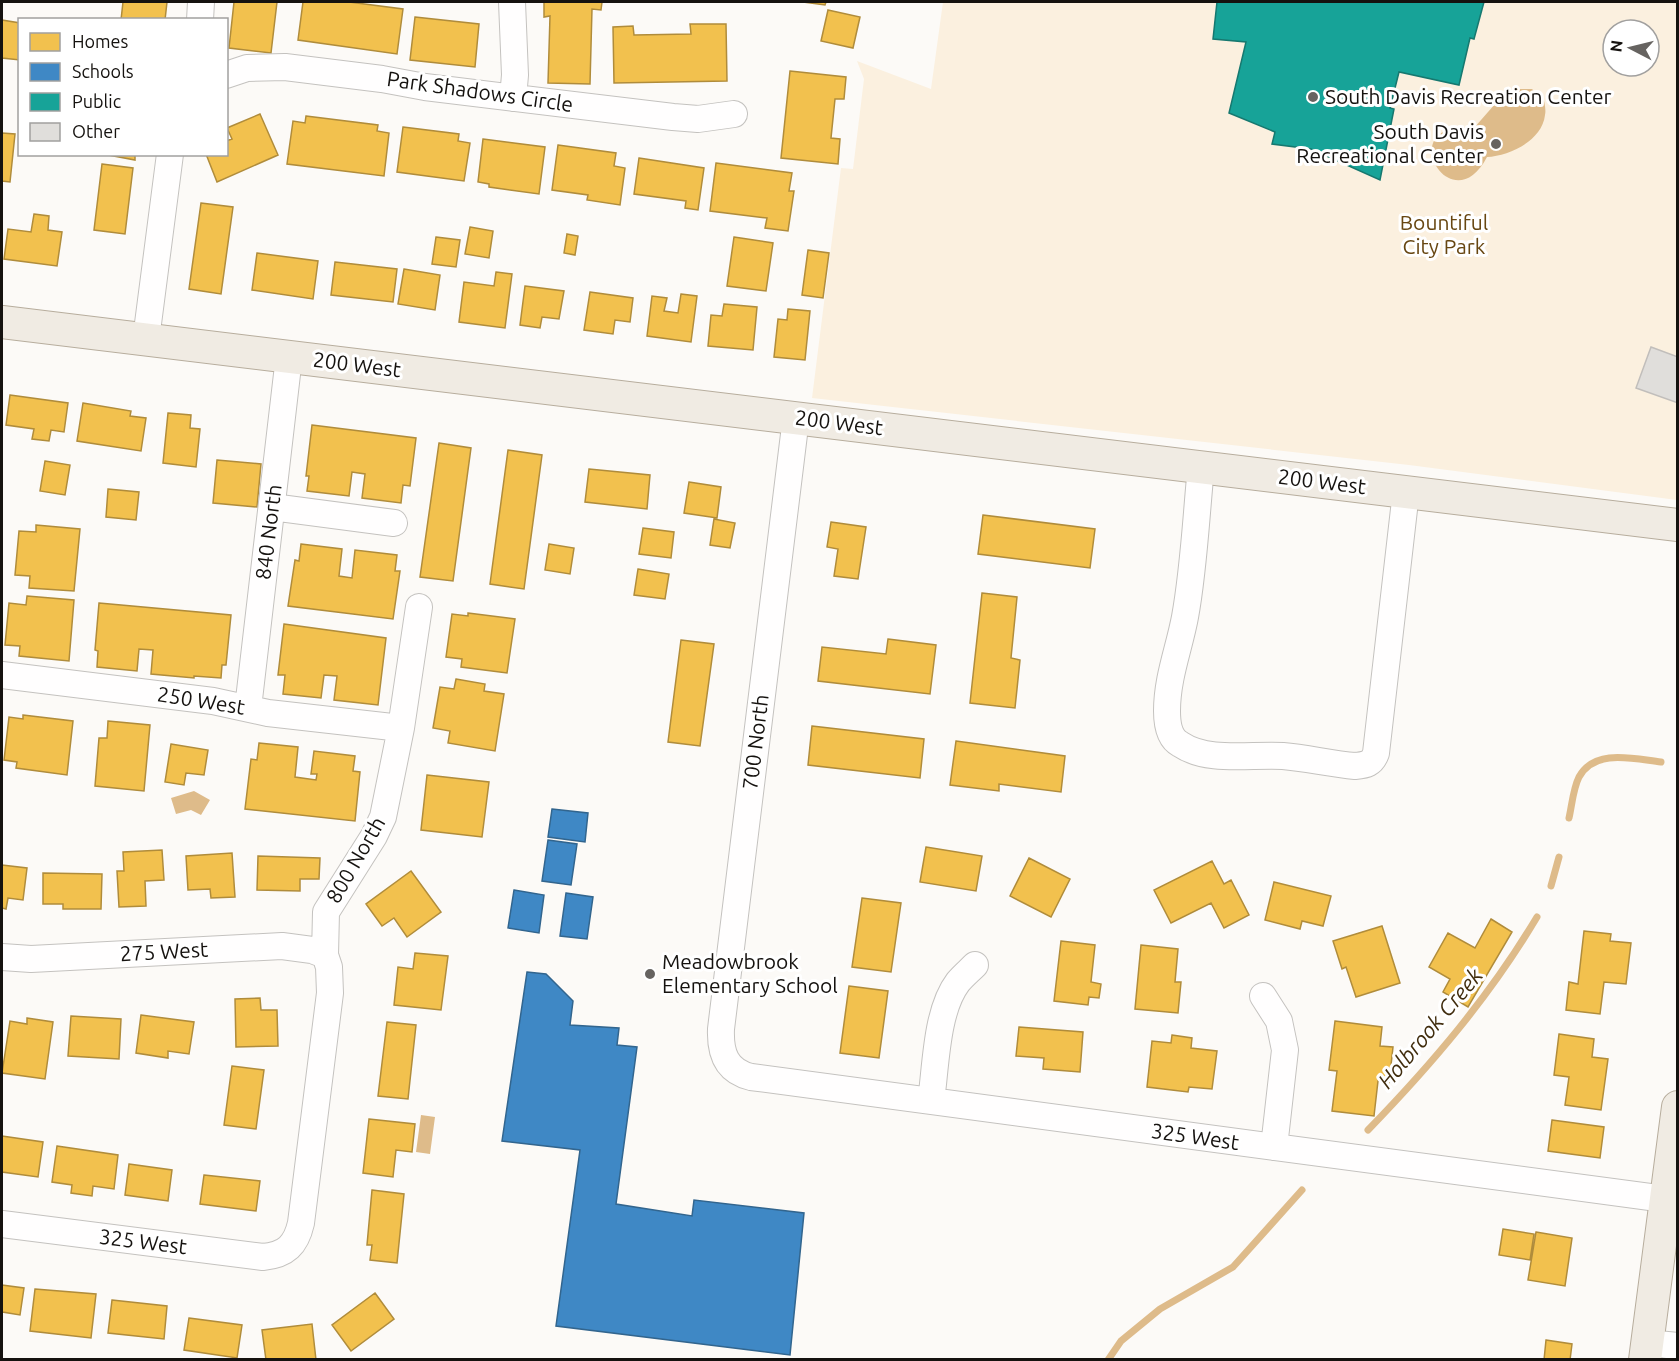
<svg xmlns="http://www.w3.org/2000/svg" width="1679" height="1361" font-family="Ubuntu,sans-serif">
<rect width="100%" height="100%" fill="#fcfaf7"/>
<path fill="#fbf0df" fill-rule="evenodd" d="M 943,2 L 1677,2 L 1677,500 L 1409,465 L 812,398 L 841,168 L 853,169 L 864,79 L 857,61 L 931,89 ZM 1613,30 L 1649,30 L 1649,66 L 1613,66 Z"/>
<path fill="#debb8a" d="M 1517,89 L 1532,89 L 1544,101 C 1545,105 1546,111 1545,115 C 1542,141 1509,156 1487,157 C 1451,226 1390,119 1474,128 L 1502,96 Z
M 194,791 L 210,800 L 201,815 L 191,810 L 176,814 L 171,798 Z
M 421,1115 L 435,1117 L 430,1154 L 416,1152 Z"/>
<path fill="#f2c14e" stroke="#b08c3b" stroke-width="1.5" d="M 123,2 L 167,2 L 165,20 L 121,20 Z
M 234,2 L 277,2 L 271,53 L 229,48 Z
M 303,2 L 349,2 L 403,9 L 397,54 L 298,40 Z
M 544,2 L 602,2 L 601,10 L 592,9 L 590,84 L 548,83 L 550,16 L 544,17 Z
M 803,2 L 826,2 L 825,5 Z
M 828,10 L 860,17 L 853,48 L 821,41 Z
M 415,17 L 479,24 L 475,67 L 410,60 Z
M 2,20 L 20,23 L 20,60 L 2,58 Z
M 690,24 L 726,24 L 727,81 L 614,83 L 613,27 L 633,26 L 634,35 L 691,34 Z
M 790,71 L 846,77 L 844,99 L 835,99 L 831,138 L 840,139 L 838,164 L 781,158 Z
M 260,114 L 278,155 L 217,182 L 206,154 L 226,154 L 226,141 L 232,139 L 227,128 Z
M 306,116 L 378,125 L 377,131 L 389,133 L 384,176 L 287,164 L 293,121 L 305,123 Z
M 403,127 L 459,134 L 458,141 L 470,143 L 464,181 L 397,172 Z
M 2,133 L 15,134 L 10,182 L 2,181 Z
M 483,139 L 545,147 L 539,194 L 489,187 L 489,184 L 478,182 Z
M 558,145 L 616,153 L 614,166 L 625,168 L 620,205 L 587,200 L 588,195 L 552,190 Z
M 103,154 L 135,154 L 135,160 Z
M 639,158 L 704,168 L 698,210 L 685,208 L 686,201 L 634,194 Z
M 716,163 L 792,173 L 789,191 L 794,191 L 788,231 L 765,228 L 767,218 L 710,211 Z
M 102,164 L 133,168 L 125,234 L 94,230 Z
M 201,203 L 233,207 L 221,294 L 189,289 Z
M 34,214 L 49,216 L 48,230 L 62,232 L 57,266 L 4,259 L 8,229 L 31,232 Z
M 470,227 L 493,231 L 489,258 L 465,254 Z
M 567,234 L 578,236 L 575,255 L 564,253 Z
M 436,237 L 460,240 L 456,267 L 432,264 Z
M 734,237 L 773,243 L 766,291 L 727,286 Z
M 808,250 L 829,253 L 823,298 L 802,295 Z
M 257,253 L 318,261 L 313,299 L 252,290 Z
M 335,262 L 397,269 L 393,302 L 331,295 Z
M 404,269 L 440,275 L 435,310 L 398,304 Z
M 496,272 L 512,274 L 505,328 L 459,322 L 464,282 L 494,286 Z
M 525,286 L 564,291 L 559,319 L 542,317 L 540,328 L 520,325 Z
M 590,292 L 633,298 L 630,322 L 615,320 L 613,334 L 584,330 Z
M 681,294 L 697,296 L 691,342 L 647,336 L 652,296 L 667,298 L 664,311 L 678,313 Z
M 724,304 L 757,307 L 753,350 L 708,346 L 711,315 L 722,316 Z
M 788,309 L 810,311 L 805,360 L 774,357 L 778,319 L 787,320 Z
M 10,395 L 68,403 L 64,432 L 51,430 L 49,441 L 32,439 L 34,429 L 6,425 Z
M 83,403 L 131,411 L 130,416 L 146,418 L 141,451 L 77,441 Z
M 168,413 L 191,415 L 190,428 L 200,429 L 196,467 L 163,463 Z
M 312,425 L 416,438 L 410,486 L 403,485 L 401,503 L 362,498 L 365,474 L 352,472 L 349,496 L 307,491 L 309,476 L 306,476 Z
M 439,443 L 471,448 L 453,581 L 420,577 Z
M 508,450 L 542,455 L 524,589 L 490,584 Z
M 217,460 L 261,464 L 257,507 L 213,503 Z
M 45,461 L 70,465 L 65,495 L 40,491 Z
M 589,469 L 650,475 L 647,509 L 585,502 Z
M 689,482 L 721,487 L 717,518 L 684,513 Z
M 108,489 L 139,492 L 136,520 L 106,517 Z
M 983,515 L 1095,529 L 1090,568 L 978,554 Z
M 714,519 L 735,523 L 730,548 L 710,545 Z
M 831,522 L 866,527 L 858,579 L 834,576 L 838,549 L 827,547 Z
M 36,525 L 80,529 L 74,591 L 29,588 L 30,576 L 15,575 L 19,531 L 36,532 Z
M 643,528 L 674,532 L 671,558 L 639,554 Z
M 301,544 L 342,549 L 339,576 L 352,578 L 355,550 L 397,555 L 395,571 L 400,571 L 393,619 L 288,606 L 295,560 L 299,561 Z
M 549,544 L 574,548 L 570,574 L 545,570 Z
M 638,569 L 669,574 L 665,599 L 634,595 Z
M 982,593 L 1017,597 L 1011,658 L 1020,660 L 1015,708 L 970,703 Z
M 27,596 L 74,600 L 69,661 L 19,656 L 20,646 L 5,645 L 9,603 L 26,605 Z
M 99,603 L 231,615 L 226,665 L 222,665 L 221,678 L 194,676 L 194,678 L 151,674 L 153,650 L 139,649 L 137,671 L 97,667 L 98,651 L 95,650 Z
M 468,613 L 515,619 L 507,673 L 461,667 L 462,659 L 446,657 L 452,614 L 468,616 Z
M 284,624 L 386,638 L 378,705 L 334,700 L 337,676 L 324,675 L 321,698 L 283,694 L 285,675 L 278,675 Z
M 888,639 L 936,645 L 930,694 L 818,681 L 822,647 L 886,654 Z
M 681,640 L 714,644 L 700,746 L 668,742 Z
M 456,679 L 485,684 L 484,691 L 504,694 L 495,751 L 448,743 L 450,731 L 433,728 L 440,687 L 454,689 Z
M 23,715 L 73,721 L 67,775 L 16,768 L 17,762 L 4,760 L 9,717 L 23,719 Z
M 108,721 L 150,725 L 144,791 L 95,786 L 99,738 L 107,738 Z
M 812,726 L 924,739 L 920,778 L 808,765 Z
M 956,741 L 1065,756 L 1061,792 L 999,784 L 999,791 L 950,785 Z
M 259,743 L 298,747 L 295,777 L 316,780 L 317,774 L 311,774 L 314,751 L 355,756 L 353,771 L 360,772 L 355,821 L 245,809 L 251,759 L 257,760 Z
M 171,744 L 208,750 L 204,775 L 186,773 L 184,785 L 165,782 Z
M 427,775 L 489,782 L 482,837 L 421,830 Z
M 926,847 L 982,856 L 976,891 L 920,882 Z
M 162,850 L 164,880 L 145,881 L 146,906 L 119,907 L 117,871 L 124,871 L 123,852 Z
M 232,853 L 235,897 L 211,898 L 210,889 L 188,890 L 186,856 Z
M 258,856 L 320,858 L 319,879 L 300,879 L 300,891 L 257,890 Z
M 1029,858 L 1070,879 L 1051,917 L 1010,896 Z
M 1212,861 L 1224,884 L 1231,880 L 1249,915 L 1224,928 L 1211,903 L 1171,923 L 1154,890 Z
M 2,865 L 27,868 L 23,900 L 8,898 L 6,909 L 2,908 Z
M 411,871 L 441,912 L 407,937 L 394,918 L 382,926 L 366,904 Z
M 43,873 L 102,874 L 101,909 L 63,909 L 63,904 L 43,904 Z
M 1274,882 L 1331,896 L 1323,926 L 1302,921 L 1300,929 L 1265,920 Z
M 862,898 L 901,903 L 891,972 L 852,967 Z
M 1491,919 L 1512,932 L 1468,1007 L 1443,992 L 1450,979 L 1429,967 L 1448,933 L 1475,948 Z
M 1382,926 L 1400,983 L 1356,997 L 1346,967 L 1342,969 L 1333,941 Z
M 1584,931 L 1611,934 L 1610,941 L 1631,943 L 1626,984 L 1604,982 L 1600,1014 L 1566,1010 L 1569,982 L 1578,984 Z
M 1061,941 L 1095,945 L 1091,982 L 1101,984 L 1099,998 L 1089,997 L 1088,1005 L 1054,1001 Z
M 1141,945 L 1178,949 L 1175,982 L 1181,982 L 1178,1013 L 1135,1009 Z
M 415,953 L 448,956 L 441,1010 L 394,1005 L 398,967 L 413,969 Z
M 849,986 L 888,991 L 879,1058 L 840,1053 Z
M 260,998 L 261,1010 L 277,1010 L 278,1046 L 236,1047 L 235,999 Z
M 141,1015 L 194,1022 L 189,1054 L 168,1051 L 168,1058 L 136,1053 Z
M 71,1016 L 121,1019 L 119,1059 L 68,1056 Z
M 27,1018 L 53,1022 L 45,1079 L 2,1073 L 10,1021 L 27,1024 Z
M 1335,1021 L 1382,1027 L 1380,1046 L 1393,1047 L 1389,1083 L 1378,1081 L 1374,1116 L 1332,1111 L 1337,1071 L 1329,1070 Z
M 387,1022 L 416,1025 L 408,1099 L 378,1096 Z
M 1019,1027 L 1083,1032 L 1080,1072 L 1043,1069 L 1044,1058 L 1016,1056 Z
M 1559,1034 L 1594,1039 L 1592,1057 L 1608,1059 L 1601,1110 L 1565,1105 L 1569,1077 L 1554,1075 Z
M 1172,1035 L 1192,1038 L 1191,1048 L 1217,1051 L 1212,1089 L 1189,1087 L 1188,1092 L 1147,1087 L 1152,1041 L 1171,1043 Z
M 232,1066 L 264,1070 L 256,1129 L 224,1125 Z
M 369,1119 L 415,1124 L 412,1152 L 396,1150 L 393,1177 L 363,1173 Z
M 1552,1120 L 1604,1127 L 1600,1158 L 1548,1151 Z
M 2,1136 L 43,1142 L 38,1177 L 2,1172 Z
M 57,1146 L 118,1155 L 114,1189 L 93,1186 L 92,1196 L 71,1193 L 72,1185 L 52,1182 Z
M 129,1164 L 172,1170 L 168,1201 L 125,1195 Z
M 204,1175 L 260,1181 L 256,1211 L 200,1204 Z
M 372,1190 L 404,1194 L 397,1263 L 370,1260 L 372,1245 L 367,1245 Z
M 1503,1229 L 1534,1234 L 1530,1260 L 1499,1255 Z
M 1536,1232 L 1572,1238 L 1565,1286 L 1528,1280 Z
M 2,1285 L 24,1288 L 20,1315 L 2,1312 L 2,1316 Z
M 35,1289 L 96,1294 L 91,1338 L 30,1331 Z
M 375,1293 L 394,1319 L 351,1351 L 332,1325 Z
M 112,1300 L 167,1306 L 164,1339 L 108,1333 Z
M 189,1318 L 242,1325 L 237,1358 L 184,1350 Z
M 312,1324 L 316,1360 L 266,1360 L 262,1330 Z
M 1546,1340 L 1572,1344 L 1570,1360 L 1544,1360 Z"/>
<path fill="#3f88c5" stroke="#32658e" stroke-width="1.5" d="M 552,809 L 588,813 L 585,842 L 548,837 Z
M 548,840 L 577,844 L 571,885 L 542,881 Z
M 514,890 L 544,895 L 539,933 L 508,928 Z
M 566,893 L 593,897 L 587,939 L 560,936 Z
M 527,972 L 546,974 L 573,1001 L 570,1025 L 619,1028 L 617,1045 L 637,1047 L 616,1204 L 692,1216 L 694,1200 L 804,1213 L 790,1355 L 556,1326 L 580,1150 L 502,1141 Z"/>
<path fill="#17a398" stroke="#16786f" stroke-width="1.5" d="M 1217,2 L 1484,2 L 1474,39 L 1470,38 L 1459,85 L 1399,72 L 1390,108 L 1394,109 L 1380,180 L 1311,149 L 1272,144 L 1275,132 L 1229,113 L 1246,42 L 1213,39 Z"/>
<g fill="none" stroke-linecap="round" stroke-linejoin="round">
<path stroke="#debb8a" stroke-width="7" d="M 1569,818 C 1572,805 1573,789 1579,777 C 1595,748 1634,759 1661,762
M 1551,886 L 1559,857
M 1368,1130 C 1432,1064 1490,996 1537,917
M 1108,1360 L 1121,1341 L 1160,1309 L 1233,1267 L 1302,1190"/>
</g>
<path fill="#e0dedb" stroke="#c1bebb" stroke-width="1.5" d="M 1651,347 L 1678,357 L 1678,403 L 1636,388 Z"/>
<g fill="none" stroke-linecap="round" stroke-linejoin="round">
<defs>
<path id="minor" d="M 512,2 L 515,75 L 513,98
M 200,20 L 201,2
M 226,75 L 247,68 L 285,67 L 382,79 L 425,87 L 673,117 L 698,119 L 734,114
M 146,339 L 170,154
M 796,418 L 721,1029 C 720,1053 726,1071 751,1077 L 1665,1199
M 1201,467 C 1196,517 1194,568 1185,617 C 1179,649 1167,678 1167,711 C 1167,723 1169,738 1180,744 C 1208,763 1250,754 1283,756 C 1307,758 1331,764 1355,766 C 1366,765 1372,764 1376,753 L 1406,492
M 272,507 L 394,523
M 2,675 L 213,701 L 268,713 L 401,728
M 248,708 L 289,357
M 2,957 L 31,959 L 282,946 L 312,950 L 325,955
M 1263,996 L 1279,1021 L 1285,1050 L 1274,1147
M 931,1101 C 936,1066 936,1011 958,982 C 963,976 969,971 975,965
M 2,1224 L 263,1257 C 286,1255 296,1245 301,1223 L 330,993 L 329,967 L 325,955 L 326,912 L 374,836 L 383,817 L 401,728 L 419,607
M 1647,1343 L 1678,1346"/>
<path id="major" d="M 2,322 L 1678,525
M 1645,1360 L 1678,1107"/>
</defs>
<use href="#minor" stroke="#c4c2bf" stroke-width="28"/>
<use href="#major" stroke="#b7ad9d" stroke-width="34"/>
<use href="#minor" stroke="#fffefe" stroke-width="26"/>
<use href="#major" stroke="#f0ebe3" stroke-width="32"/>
</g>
<g fill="#666360" stroke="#fff" stroke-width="2">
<circle cx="1313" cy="97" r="6"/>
<circle cx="1496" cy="144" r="6"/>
<circle cx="650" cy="974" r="6"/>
</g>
<g text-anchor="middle" stroke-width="6" stroke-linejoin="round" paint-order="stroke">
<g font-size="21" fill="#15120f" stroke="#fff">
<text transform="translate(480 92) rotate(8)" y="7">Park Shadows Circle</text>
<text transform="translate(357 365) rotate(7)" y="7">200 West</text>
<text transform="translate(839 423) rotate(7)" y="7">200 West</text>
<text transform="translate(1322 482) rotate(7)" y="7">200 West</text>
<text transform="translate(269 532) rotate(-83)" y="7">840 North</text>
<text transform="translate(201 701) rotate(9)" y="7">250 West</text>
<text transform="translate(756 742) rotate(-83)" y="7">700 North</text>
<text transform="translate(356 860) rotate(-60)" y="7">800 North</text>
<text transform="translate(164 952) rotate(-3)" y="7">275 West</text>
<text transform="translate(1195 1137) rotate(8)" y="7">325 West</text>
<text transform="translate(143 1242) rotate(7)" y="7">325 West</text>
</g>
<g font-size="21" fill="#15120f" stroke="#fff" text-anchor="start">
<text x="1325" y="104">South Davis Recreation Center</text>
<text x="1484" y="139" text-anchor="end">South Davis<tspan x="1484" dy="24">Recreational Center</tspan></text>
<text x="662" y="969">Meadowbrook<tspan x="662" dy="24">Elementary School</tspan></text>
</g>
<g font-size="21" fill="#674611" stroke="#fff">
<text x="1444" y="230">Bountiful<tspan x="1444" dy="24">City Park</tspan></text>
</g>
<g font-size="22" font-style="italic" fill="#412d0e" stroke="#fff">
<text transform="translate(1430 1028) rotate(-50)" y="8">Holbrook Creek</text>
</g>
</g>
<rect width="1679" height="1361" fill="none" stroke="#15120f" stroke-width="6"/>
<rect x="18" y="18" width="210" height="138" fill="#ffffff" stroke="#a1a09f" stroke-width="1.5"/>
<rect x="30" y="33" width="30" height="18" fill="#f2c14e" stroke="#a1a09f" stroke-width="1.5"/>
<text x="72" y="48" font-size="18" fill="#15120f">Homes</text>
<rect x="30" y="63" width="30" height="18" fill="#3f88c5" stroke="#a1a09f" stroke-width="1.5"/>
<text x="72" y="78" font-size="18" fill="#15120f">Schools</text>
<rect x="30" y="93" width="30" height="18" fill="#17a398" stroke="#a1a09f" stroke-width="1.5"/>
<text x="72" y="108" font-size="18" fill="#15120f">Public</text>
<rect x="30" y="123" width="30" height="18" fill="#e0dedb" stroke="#a1a09f" stroke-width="1.5"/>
<text x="72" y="138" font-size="18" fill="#15120f">Other</text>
<g transform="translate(1631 48) rotate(277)"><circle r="28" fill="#ffffff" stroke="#a1a09f" stroke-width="1.5"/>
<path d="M0-4.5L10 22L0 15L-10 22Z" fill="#666360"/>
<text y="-9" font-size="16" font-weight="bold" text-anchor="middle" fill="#15120f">N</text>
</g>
</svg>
